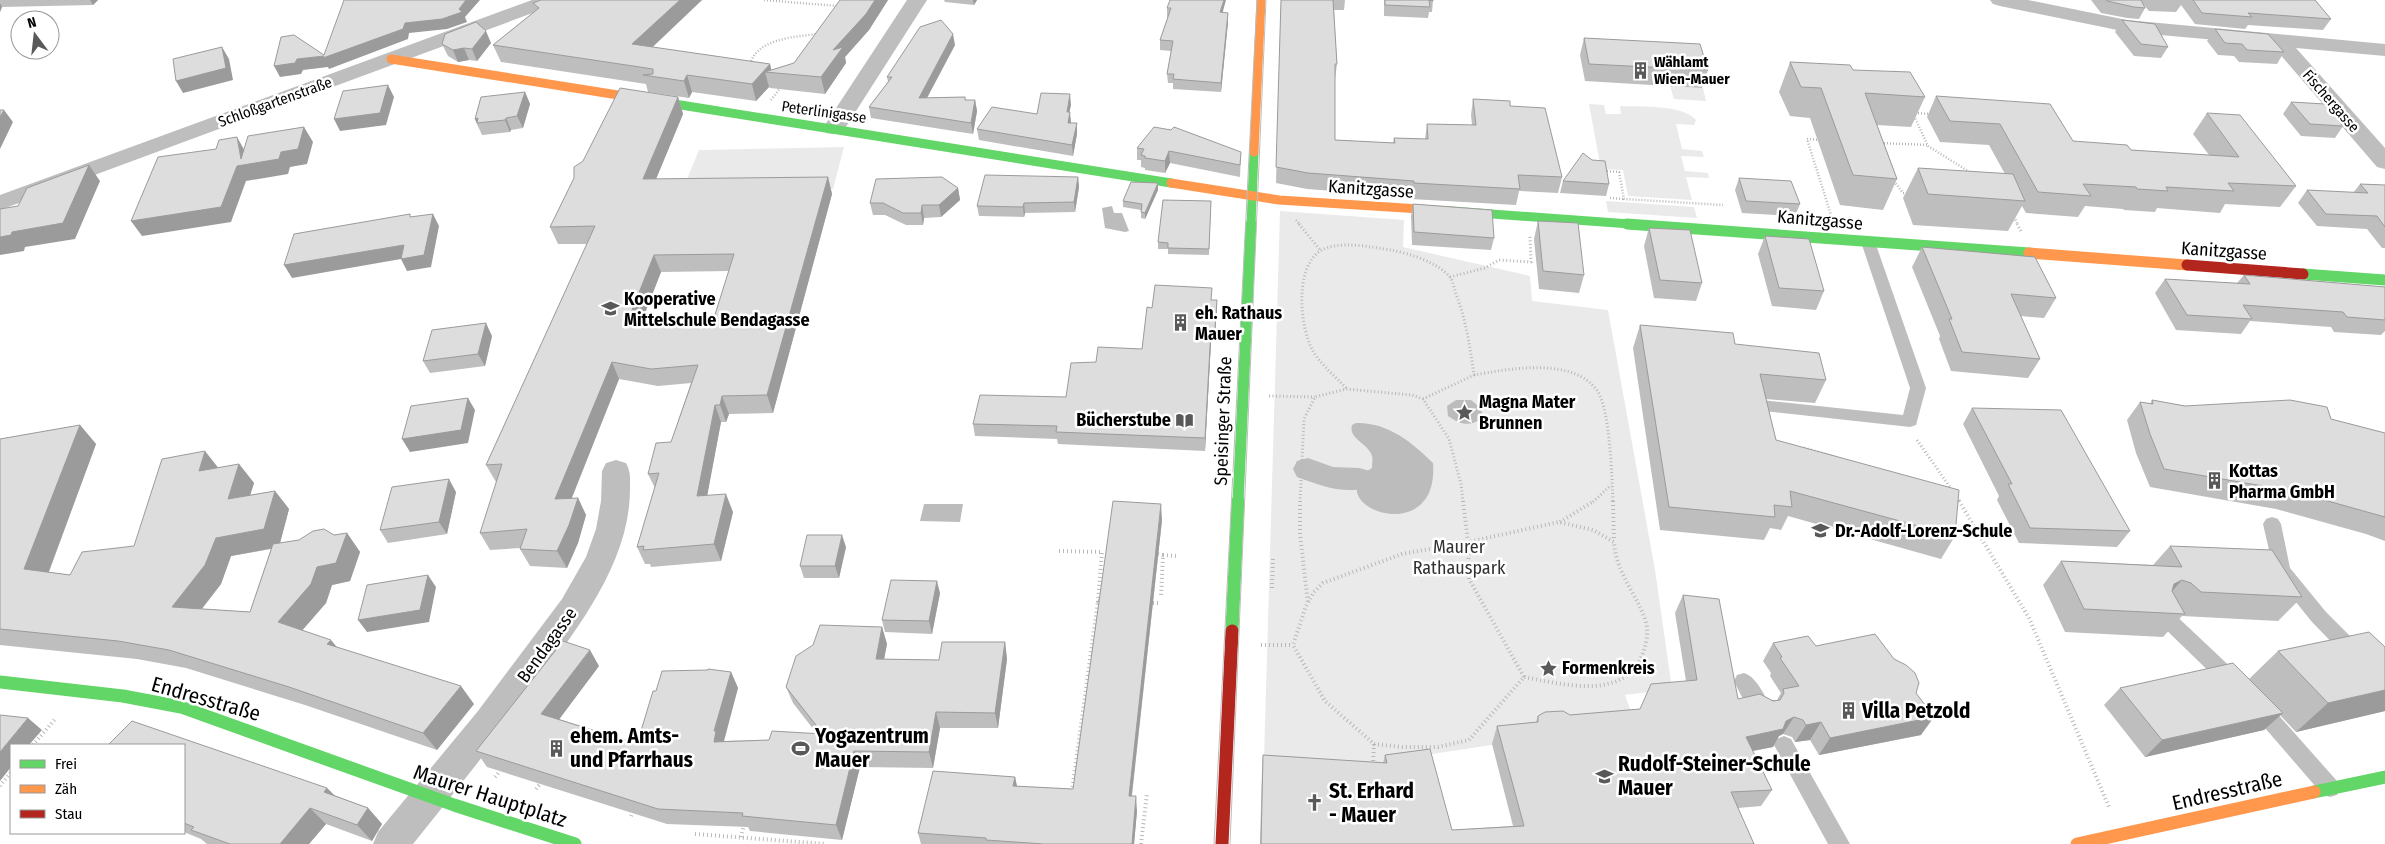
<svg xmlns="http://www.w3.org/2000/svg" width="2385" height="844" font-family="'Fira Sans Condensed',sans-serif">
<rect width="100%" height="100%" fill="#fff"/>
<path fill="#eaeaea" d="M 1670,86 L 1703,88 L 1706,101 L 1674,99 Z
M 1589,104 L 1604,105 L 1606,114 L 1621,114 L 1620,106 C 1640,107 1682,104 1696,120 L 1694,125 L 1676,124 L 1682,149 L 1702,151 L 1704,157 L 1681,156 L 1685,171 L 1708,173 L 1709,178 L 1686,177 L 1692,200 L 1628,196 L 1623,170 L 1601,169 Z
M 844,147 L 833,189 L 682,191 L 699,150 Z
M 1606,201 L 1694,207 L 1697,218 L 1608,212 Z
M 1280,211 L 1404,220 L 1403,247 L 1530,276 L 1532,301 L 1608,310 L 1655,570 L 1672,689 L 1625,695 L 1635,723 L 1360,765 L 1264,758 Z"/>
<path fill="#bcbcbc" d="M 1112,206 L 1114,213 L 1122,213 L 1129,231 L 1125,232 L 1105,228 L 1102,208 Z
M 1456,400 L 1471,400 L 1481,408 L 1483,418 C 1469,427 1461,425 1448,416 L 1447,406 Z
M 1356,423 C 1387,422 1412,442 1433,463 C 1440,552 1314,505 1372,468 C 1372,465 1373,459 1372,456 C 1368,443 1348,439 1352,425 Z
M 924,504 L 963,504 L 960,522 L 920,521 Z"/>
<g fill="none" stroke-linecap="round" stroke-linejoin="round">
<path fill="#bcbcbc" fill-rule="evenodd" d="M 1308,458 L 1333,467 L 1359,468 L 1370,471 L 1374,479 L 1370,487 C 1344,495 1322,486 1297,477 L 1293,469 L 1297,461 Z"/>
<path stroke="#b8b8b8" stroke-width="2.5" stroke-dasharray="1 2" stroke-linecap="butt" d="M 764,0 L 838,6
M 750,64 C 758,38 795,37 817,34
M 771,100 L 781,87
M 1915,113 L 1931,114
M 1914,116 L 1928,146 L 1971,173
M 1820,140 L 1807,139 L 1832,218
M 1881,143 L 1928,145
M 1604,171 L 1619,172 L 1624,199 L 1723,205
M 1894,181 L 1903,193 L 1910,193
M 1610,198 L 1624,199
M 2014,217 L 2018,225
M 1296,220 L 1300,225"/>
<path stroke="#b8b8b8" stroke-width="3" stroke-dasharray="1 2.5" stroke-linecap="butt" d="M 1299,224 L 1320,250
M 2017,224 L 2021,231
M 1450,277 L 1485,268 L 1499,260 L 1531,262 L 1530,236
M 1474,375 C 1508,369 1575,356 1598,392 C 1610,411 1612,478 1613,502
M 1346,388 C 1335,376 1321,365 1313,351 C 1300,328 1294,268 1320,251 C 1338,240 1371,247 1391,250 C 1410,254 1435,261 1449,276 C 1453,280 1454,288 1456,294 C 1466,320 1470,347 1474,375 L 1423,399
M 1269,396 L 1315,397
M 1917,440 L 1952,490
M 1804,448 L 1838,458
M 1957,497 L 1960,502
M 1300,502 L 1304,419 L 1315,397 L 1346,389 L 1412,395 L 1423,399 L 1449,439 L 1461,484 L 1463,502
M 1593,502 L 1611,485"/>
<path stroke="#b8b8b8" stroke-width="4" stroke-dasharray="1 3" stroke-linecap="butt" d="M 1300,501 L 1300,534 L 1308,604
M 1463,501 L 1468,542 L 1559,522 L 1593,530 L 1614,542 C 1616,572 1635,592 1645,619 C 1649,630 1647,642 1643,653 C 1625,702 1562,684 1524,677
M 1613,501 L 1614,541
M 1959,501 L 2029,618 L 2109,807
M 1560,522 L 1594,501
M 1468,542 L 1469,579 L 1524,677 L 1469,740 L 1438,747 L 1402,747 L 1374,744 L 1325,701 L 1293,645 L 1306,606 L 1314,592 L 1323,583 L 1402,554 Z
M 1059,551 L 1102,552 L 1098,601 L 1100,601
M 1158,554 L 1163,555 L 1161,597
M 1163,555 L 1177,556
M 1272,588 L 1273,558
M 1153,603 L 1161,603
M 1261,645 L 1293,645
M 33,745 L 56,718
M 1373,765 L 1374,744
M 495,777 L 500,771
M 0,786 L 11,772
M 536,789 L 540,784
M 1072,791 L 1098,601
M 631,816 L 632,813
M 695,834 L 826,844
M 741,837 L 744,825
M 1141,844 L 1147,794"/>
<path fill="#bebebe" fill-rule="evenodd" d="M 1868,238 L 1875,242 L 1926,388 L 1916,425 L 1910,427 L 1755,410 L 1753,406 L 1755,402 L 1761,400 L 1903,415 L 1910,388 L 1861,242 Z
M 2272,517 L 2278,519 L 2281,524 L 2290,568 L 2326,612 L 2385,671 L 2385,692 L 2378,690 L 2312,622 L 2275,576 L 2263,524 L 2266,519 Z
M 2162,606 L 2169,609 L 2239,675 L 2242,681 L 2239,687 L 2232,689 L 2225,687 L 2155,619 L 2153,614 L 2155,609 Z
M 1744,673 C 1757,677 1766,698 1772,710 L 1769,716 C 1752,722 1741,695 1734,681 L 1737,675 Z
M 2259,698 L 2266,701 L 2337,781 L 2340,788 L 2337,795 L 2330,797 L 2323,795 L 2252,713 L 2249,707 L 2252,701 Z
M 1784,736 L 1791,739 L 1850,844 L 1828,844 L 1774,745 L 1777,739 Z"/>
<path fill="#bebebe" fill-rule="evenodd" d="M 532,0 L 560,0 L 557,4 L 0,210 L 0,195 Z
M 907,0 L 927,0 L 842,133 L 834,134 L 826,133 L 823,128 Z
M 1990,0 L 2028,0 L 2127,20 L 2385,44 L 2385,56 L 2296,48 L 2385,148 L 2385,169 L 2377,167 L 2272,45 L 2127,32 L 2000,6 L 1993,4 Z
M 616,460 L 626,463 C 631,472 630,479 630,489 C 630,565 574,632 532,691 C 494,743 454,793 413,844 L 373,844 L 378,832 L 478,711 L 562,599 L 586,557 L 596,529 L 601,501 L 602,471 L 606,463 Z"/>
<path stroke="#63d668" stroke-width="9" d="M 662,102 L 1171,183
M 1451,211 L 1644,225
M 1251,225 L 1254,152"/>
<path stroke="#63d668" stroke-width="11" d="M 1627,224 L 2029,253
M 2303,274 L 2385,280
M 1238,502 L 1251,224"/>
<path stroke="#63d668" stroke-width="13" d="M 1232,631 L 1238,501
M 0,682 L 123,696 L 181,707 L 454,805 L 575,844
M 2314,792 L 2385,777"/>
<path stroke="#ff974d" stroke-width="9" d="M 391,59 L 662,102
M 1254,152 L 1261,0
M 1171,183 L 1279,200 L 1451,211"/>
<path stroke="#ff974d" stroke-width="11" d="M 2029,253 L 2187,265"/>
<path stroke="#ff974d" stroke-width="13" d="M 2077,844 L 2314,792"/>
<path stroke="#b3261e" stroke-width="11" d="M 2187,265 L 2303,274"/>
<path stroke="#b3261e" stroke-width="13" d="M 1222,844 L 1232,631"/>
<path stroke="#bdbdbd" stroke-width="1" d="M 1214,844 L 1257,0
M 1230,844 L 1266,0"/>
</g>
<path fill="#bebebe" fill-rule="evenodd" d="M 0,0 L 98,0 L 93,5 L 2,7 L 0,12 Z
M 541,0 L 702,0 L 652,47 L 770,64 L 771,70 L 794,63 L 840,0 L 888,0 L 869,30 L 845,57 L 846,63 L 825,94 L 770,88 L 769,87 L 756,101 L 692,92 L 689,98 L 648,92 L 646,84 L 501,62 L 493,45 L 536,10 L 533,3 Z
M 944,0 L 977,0 L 974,5 L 945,2 Z
M 1281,0 L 1345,0 L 1344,10 L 1334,10 L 1337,64 L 1335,79 L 1335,140 L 1393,143 L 1394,138 L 1425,139 L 1427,124 L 1472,125 L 1471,115 L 1473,99 L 1510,106 L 1562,177 L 1558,193 L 1519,191 L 1516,205 L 1411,199 L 1411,197 L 1307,189 L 1276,183 Z
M 1384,0 L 1433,0 L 1432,12 L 1429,12 L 1428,18 L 1384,16 Z
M 2091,0 L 2315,0 L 2331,19 L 2323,30 L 2248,25 L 2245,29 L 2195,24 L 2181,5 L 2176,12 L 2149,11 L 2142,3 L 2145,8 L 2139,19 L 2127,18 L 2101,13 Z
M 1167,8 L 1223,12 L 1228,22 L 1221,92 L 1173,89 L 1173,83 L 1168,83 L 1167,74 L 1171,51 L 1160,50 L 1160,40 L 1168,17 L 1167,17 Z
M 2122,20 L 2168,47 L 2161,58 L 2134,56 L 2115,32 Z
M 2215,29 L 2284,52 L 2277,64 L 2239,62 L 2234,56 L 2218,55 L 2207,41 Z
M 1584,38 L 1708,70 L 1702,88 L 1585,81 L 1580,55 Z
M 491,43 L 477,61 L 469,60 L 458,62 L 448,56 L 442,44 Z
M 955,45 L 927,98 L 965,97 L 966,100 L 975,100 L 977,111 L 973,134 L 871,118 L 869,107 L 888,82 L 887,77 Z
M 1790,62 L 1853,70 L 1925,97 L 1911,127 L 1877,125 L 1897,179 L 1883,210 L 1840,205 L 1810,118 L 1790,116 L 1779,92 Z
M 525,92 L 530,104 L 523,128 L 511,130 L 510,132 L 482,135 L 475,119 Z
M 1936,96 L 2073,141 L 2131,150 L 2209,155 L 2193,134 L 2207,113 L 2296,186 L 2280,207 L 2225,204 L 2220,213 L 2157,208 L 2155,212 L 2124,210 L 2123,209 L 2085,206 L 2078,217 L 2026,213 L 2022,206 L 2008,231 L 1913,225 L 1903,198 L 1918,168 L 2005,174 L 1989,145 L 1940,142 L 1927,117 Z
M 678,97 L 683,114 L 656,179 L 828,177 L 832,194 L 773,413 L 729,414 L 726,422 L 721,422 L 707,495 L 733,512 L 721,561 L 651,567 L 650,564 L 645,564 L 637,547 L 655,488 L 648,474 L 671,442 L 691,383 L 658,386 L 619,379 L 572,498 L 578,498 L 586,515 L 578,543 L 567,568 L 530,566 L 520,549 L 520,548 L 490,550 L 480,533 L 497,482 L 496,482 L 486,465 L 587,244 L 558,244 L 550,227 L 583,161 ZM 729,271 L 713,321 L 643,319 L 661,272 Z
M 2291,102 L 2343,126 L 2335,138 L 2301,136 L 2283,114 Z
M 1071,105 L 1069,112 L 1071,123 L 1077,123 L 1077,134 L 1073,156 L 979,140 L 977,129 Z
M 1137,148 L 1241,152 L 1240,177 L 1170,163 L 1165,173 L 1145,170 L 1145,168 L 1141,167 L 1141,160 L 1137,160 Z
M 1078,177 L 1079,187 L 1075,212 L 1025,213 L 1024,217 L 979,216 L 977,206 Z
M 1739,178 L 1800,204 L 1795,216 L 1742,213 L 1735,190 Z
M 1563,181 L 1609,184 L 1606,196 L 1560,193 Z
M 1158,183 L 1158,190 L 1145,219 L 1141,218 L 1141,210 L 1123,207 L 1123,201 Z
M 2360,184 L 2385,185 L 2385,248 L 2382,248 L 2367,229 L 2317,226 L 2298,203 L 2307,190 L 2353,193 Z
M 958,188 L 960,200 L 941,217 L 924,218 L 923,225 L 906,225 L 885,215 L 873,215 L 870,203 Z
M 1211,201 L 1209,255 L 1168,254 L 1168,249 L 1158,249 L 1158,242 Z
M 1413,204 L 1494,238 L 1491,250 L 1412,245 L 1411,216 Z
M 1538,221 L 1584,275 L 1579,293 L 1539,289 L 1534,239 Z
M 1649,228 L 1702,283 L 1696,301 L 1654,298 L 1644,246 Z
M 1765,236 L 1824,291 L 1816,310 L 1772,306 L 1758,254 Z
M 1922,247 L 2056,298 L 2044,318 L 2021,316 L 2040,359 L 2028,378 L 1951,371 L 1939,339 L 1940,336 L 1912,267 Z
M 2244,275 L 2385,287 L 2385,331 L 2381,335 L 2334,332 L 2331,327 L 2250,321 L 2241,334 L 2176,330 L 2155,293 L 2165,279 L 2237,283 Z
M 1212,300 L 1217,300 L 1217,313 L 1214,342 L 1211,342 L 1205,451 L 1058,444 L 1057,439 L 975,436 L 973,424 L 1066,397 L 1142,349 L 1152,308 Z
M 1640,325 L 1735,344 L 1826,380 L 1815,403 L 1766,399 L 1776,440 L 1955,536 L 1941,559 L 1788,516 L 1781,530 L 1770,528 L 1764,540 L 1660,530 L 1633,348 Z
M 492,336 L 485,366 L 430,373 L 423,361 Z
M 2152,400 L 2185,406 L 2331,419 L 2385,433 L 2385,541 L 2366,534 L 2276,509 L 2150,487 L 2136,453 L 2127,420 L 2140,402 L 2150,404 Z
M 1972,408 L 2130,531 L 2117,547 L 2019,543 L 1997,500 L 1999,496 L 1963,424 Z
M 80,425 L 96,444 L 49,572 L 70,575 L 134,546 L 218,468 L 239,464 L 254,483 L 250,495 L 275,491 L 289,509 L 280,543 L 347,533 L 360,552 L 350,581 L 332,585 L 326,603 L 302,630 L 337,647 L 474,704 L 437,750 L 305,705 L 186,668 L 137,659 L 0,645 L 0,439 ZM 271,549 L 250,612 L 202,609 L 221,584 L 231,556 Z
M 456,492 L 447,534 L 388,543 L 380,530 Z
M 1162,520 L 1132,796 L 1137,811 L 1134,844 L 921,844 L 918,833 L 1015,777 L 1017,786 L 1073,789 Z
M 2170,546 L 2302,597 L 2278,621 L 2182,616 L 2163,637 L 2065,632 L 2043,585 L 2061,561 L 2153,565 Z
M 846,547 L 839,578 L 804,578 L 800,566 Z
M 940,593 L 932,634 L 885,632 L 882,620 Z
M 1683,595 L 1738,699 L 1777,700 L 1781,693 L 1770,676 L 1771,673 L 1763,661 L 1773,643 L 1816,646 L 1916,693 L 1921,735 L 1819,755 L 1810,740 L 1795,742 L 1792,737 L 1783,734 L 1779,736 L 1773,747 L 1753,751 L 1772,790 L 1761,806 L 1738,808 L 1754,844 L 1260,844 L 1262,772 L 1263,755 L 1383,763 L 1385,755 L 1452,830 L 1513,826 L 1492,744 L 1497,726 L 1536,722 L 1538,716 L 1570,715 L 1640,709 L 1686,681 L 1675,613 Z
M 882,627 L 887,644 L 884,659 L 939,660 L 1005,642 L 1007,659 L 998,728 L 940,728 L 933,768 L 860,767 L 842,840 L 750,831 L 748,827 L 667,824 L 487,767 L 476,751 L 599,666 L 559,719 L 637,744 L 656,691 L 731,672 L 738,688 L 723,741 L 769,740 L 817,734 L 793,703 L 786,687 Z
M 2278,651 L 2385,711 L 2296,732 L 2280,715 L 2264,730 L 2145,757 L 2104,705 L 2120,688 L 2249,679 Z
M 184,745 L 327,788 L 334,795 L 368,808 L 382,824 L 372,841 L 326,824 L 309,844 L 207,844 L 201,839 L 184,832 Z"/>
<path fill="#9b9b9b" d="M 90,0 L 98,0 L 93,5 Z
M 466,0 L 480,0 L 465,17 L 467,22 L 447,29 L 409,33 L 408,39 L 329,69 L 328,67 L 303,70 L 301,74 L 280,77 L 274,66 L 297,59 L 324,56 L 405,23 L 459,9 Z
M 680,0 L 702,0 L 638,61 L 632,44 Z
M 875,0 L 888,0 L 869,30 L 845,57 L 846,63 L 825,94 L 821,77 L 833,50 Z
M 973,0 L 977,0 L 974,5 Z
M 1224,0 L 1226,0 L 1220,22 L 1220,12 Z
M 0,3 L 2,7 L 0,12 Z
M 1228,13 L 1228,22 L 1221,92 L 1221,83 Z
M 486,31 L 491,43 L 477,61 L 472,49 Z
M 953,34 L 955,45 L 921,109 L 919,98 Z
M 222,47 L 229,59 L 233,80 L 183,93 L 176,81 Z
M 464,48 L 469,60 L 458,62 L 453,50 Z
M 770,64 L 772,73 L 765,72 L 769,87 L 756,101 L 752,84 Z
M 687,75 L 692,92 L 689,98 L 684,81 Z
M 388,85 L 394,97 L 386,125 L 340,131 L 334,119 Z
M 525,92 L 530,104 L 523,128 L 517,116 Z
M 1070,94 L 1071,105 L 1067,123 L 1067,112 Z
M 678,97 L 683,114 L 649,196 L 643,179 Z
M 975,100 L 977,111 L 973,134 L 971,123 Z
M 4,110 L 13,122 L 0,149 L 0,117 Z
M 1070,112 L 1071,123 L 1068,123 Z
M 478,118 L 477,123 L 480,131 L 475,119 Z
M 506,118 L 511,130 L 510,132 L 505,120 Z
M 1077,123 L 1077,134 L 1073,156 L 1072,145 Z
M 304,127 L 313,142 L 307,164 L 290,167 L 288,174 L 246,181 L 231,222 L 142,236 L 131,221 L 237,166 L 241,159 L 237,137 L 246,153 L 281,152 Z
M 1169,151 L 1170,163 L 1165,173 L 1165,161 Z
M 89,165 L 100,181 L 75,239 L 25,247 L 24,251 L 0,255 L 0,237 L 12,232 Z
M 828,177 L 832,194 L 773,413 L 767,395 Z
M 1078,177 L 1079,187 L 1075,212 L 1074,202 Z
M 1158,183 L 1158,190 L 1145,219 L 1145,213 Z
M 958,188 L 960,200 L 941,217 L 939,205 Z
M 1024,203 L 1025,213 L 1024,217 L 1023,207 Z
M 922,205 L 924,218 L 923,225 L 921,213 Z
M 433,214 L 439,226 L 431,267 L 407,271 L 401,259 L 292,278 L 284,265 Z
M 654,255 L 661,272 L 635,338 L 628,320 Z
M 1217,300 L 1217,313 L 1214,342 L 1215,329 Z
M 486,323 L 492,336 L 485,366 L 478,354 Z
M 1211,329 L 1211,342 L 1205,451 L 1205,438 Z
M 612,362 L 619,379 L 564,517 L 555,499 Z
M 722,396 L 729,414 L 726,422 L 720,405 Z
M 468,398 L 475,410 L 468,443 L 410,452 L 402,439 Z
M 715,405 L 721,422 L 704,513 L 697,496 Z
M 80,425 L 96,444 L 43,587 L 24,569 Z
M 205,451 L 220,470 L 199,471 Z
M 239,464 L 254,483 L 243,518 L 228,499 Z
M 449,479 L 456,492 L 447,534 L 439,522 Z
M 275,491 L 289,509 L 279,547 L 231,556 L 221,584 L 189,625 L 172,607 L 216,538 Z
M 726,494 L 733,512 L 721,561 L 714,544 Z
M 578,498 L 586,515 L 578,543 L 567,568 L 557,551 Z
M 1161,504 L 1162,520 L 1130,810 L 1129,796 Z
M 347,533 L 360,552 L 350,581 L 332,585 L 326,603 L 294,640 L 278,622 L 317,567 Z
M 842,535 L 846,547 L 839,578 L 835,566 Z
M 428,575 L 436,587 L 429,622 L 367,632 L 358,620 Z
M 2182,580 L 2161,604 L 2174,584 Z
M 937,581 L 940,593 L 932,634 L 929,621 Z
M 882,627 L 887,644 L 881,675 L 876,659 Z
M 331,640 L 346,658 L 327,644 Z
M 1005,642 L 1007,659 L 998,728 L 995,713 Z
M 590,650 L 599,666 L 552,729 L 541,714 Z
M 731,672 L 738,688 L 723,745 L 714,742 L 714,731 Z
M 461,686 L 474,704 L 437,750 L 423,733 Z
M 2385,690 L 2385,711 L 2296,732 L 2328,703 Z
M 936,712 L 940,728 L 933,768 L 929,752 Z
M 2283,713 L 2264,730 L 2145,757 L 2162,740 Z
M 1794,717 L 1783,734 L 1779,736 L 1773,747 L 1736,754 L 1746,737 Z
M 1934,717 L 1921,735 L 1819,755 L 1830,738 Z
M 28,718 L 42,730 L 29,745 L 11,745 L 11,767 L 0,781 L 0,752 Z
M 1821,722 L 1810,740 L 1795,742 L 1806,725 Z
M 854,751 L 860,767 L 842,840 L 836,825 Z
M 1015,777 L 1018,792 L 1013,786 Z
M 327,788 L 343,804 L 324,792 Z
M 1136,796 L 1137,811 L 1134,844 L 1132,844 Z
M 310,808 L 326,824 L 309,844 L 280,844 Z
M 368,808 L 382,824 L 372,841 L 357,825 Z"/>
<path fill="#ddd" stroke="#9b9b9b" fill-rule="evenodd" d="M 344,0 L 466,0 L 459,9 L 462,12 L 442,19 L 405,23 L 403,29 L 323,58 L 324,56 L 297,59 L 295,63 L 274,66 L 281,37 L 294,35 L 324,55 Z
M 541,0 L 680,0 L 632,44 L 770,64 L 752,84 L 687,75 L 684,81 L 643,75 L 653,74 L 653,69 L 493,45 L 539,8 L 533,3 Z
M 840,0 L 875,0 L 866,14 L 833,50 L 843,47 L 821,77 L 765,72 L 794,63 Z
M 1170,0 L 1224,0 L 1220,12 L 1228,13 L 1221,83 L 1173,79 L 1174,74 L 1167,74 L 1173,41 L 1160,40 L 1171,8 L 1167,8 Z
M 1281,0 L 1333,0 L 1337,64 L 1335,64 L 1335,140 L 1395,143 L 1394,138 L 1428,139 L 1427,124 L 1476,125 L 1473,99 L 1510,101 L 1510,106 L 1545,108 L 1562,177 L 1518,175 L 1520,189 L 1414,183 L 1414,181 L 1308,173 L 1276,167 Z
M 1385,0 L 1433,0 L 1433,1 L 1429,0 L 1430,7 L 1385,5 Z
M 2106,0 L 2141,0 L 2145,8 L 2134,7 L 2107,1 Z
M 2193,0 L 2315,0 L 2331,19 L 2248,13 L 2252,17 L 2202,13 Z
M 941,20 L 953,34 L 919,98 L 965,97 L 965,100 L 975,100 L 971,123 L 869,107 L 892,77 L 887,77 L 920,27 Z
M 2122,20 L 2155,24 L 2168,47 L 2141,44 Z
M 476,22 L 486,31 L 472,49 L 464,48 L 453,50 L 442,44 L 445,34 Z
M 2215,29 L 2268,34 L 2284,52 L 2247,50 L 2242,44 L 2225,43 Z
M 1584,38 L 1700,44 L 1708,70 L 1589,64 Z
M 222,47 L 226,68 L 176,81 L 173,59 Z
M 1790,62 L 1850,65 L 1853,70 L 1910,72 L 1925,97 L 1865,93 L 1897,179 L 1853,175 L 1821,88 L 1801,87 Z
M 388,85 L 380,113 L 334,119 L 343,91 Z
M 620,88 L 678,97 L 643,179 L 828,177 L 767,395 L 722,396 L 720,405 L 715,405 L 697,496 L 726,494 L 714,544 L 643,550 L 644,546 L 637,547 L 659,473 L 648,474 L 656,443 L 671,442 L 698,365 L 651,369 L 612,362 L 555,499 L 578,498 L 569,525 L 557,551 L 520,549 L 527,529 L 480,533 L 502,464 L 486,465 L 595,226 L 550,227 L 574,178 L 574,167 L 583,161 ZM 734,254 L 713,321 L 680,315 L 628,320 L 654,255 Z
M 525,92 L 517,116 L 506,118 L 505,120 L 477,123 L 478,118 L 475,119 L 481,97 Z
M 1041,93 L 1070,94 L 1067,112 L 1070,112 L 1068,123 L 1077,123 L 1072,145 L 977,129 L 992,107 L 1037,114 Z
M 1936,96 L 2050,104 L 2073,141 L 2127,145 L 2131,150 L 2239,157 L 2207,113 L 2240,115 L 2296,186 L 2228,183 L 2234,191 L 2166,187 L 2168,191 L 2137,189 L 2136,187 L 2083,184 L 2091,196 L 2038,192 L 2000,124 L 1950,121 Z
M 2291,102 L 2325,104 L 2343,126 L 2310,124 Z
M 0,110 L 4,110 L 0,117 Z
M 304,127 L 298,149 L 281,152 L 279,159 L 237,166 L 221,207 L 131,221 L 158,157 L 216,149 L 219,140 L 237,137 L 241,159 L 248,136 Z
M 1154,127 L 1171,130 L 1174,127 L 1241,152 L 1240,165 L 1169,151 L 1165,161 L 1145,158 L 1145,156 L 1141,155 L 1144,149 L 1137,148 Z
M 1583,153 L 1592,160 L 1605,161 L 1609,184 L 1563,181 Z
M 89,165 L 63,223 L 12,232 L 11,235 L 0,237 L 0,209 L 18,206 L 27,188 Z
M 1918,168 L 2013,174 L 2025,201 L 1928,194 Z
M 985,175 L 1078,177 L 1074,202 L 1024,203 L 1023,207 L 977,206 Z
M 942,177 L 958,188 L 939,205 L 922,205 L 921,213 L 903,213 L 883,203 L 870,203 L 876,179 Z
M 1739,178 L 1791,181 L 1800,204 L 1746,201 Z
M 1131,182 L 1158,183 L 1145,213 L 1141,212 L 1142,204 L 1123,201 Z
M 2360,184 L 2385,185 L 2385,227 L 2377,216 L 2326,214 L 2307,190 L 2368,193 Z
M 1163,200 L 1211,201 L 1209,249 L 1168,248 L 1168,243 L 1158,242 Z
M 1413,204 L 1492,210 L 1494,238 L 1414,232 Z
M 410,214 L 410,217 L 433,214 L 424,255 L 401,259 L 404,245 L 284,265 L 294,234 Z
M 1538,221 L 1578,223 L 1584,275 L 1543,271 Z
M 1649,228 L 1690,230 L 1702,283 L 1660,280 Z
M 1765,236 L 1809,239 L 1824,291 L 1779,288 Z
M 1922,247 L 2035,257 L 2056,298 L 2011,294 L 2040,359 L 1962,352 L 1949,319 L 1952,319 Z
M 2244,275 L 2385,287 L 2385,320 L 2347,317 L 2343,312 L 2243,305 L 2252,319 L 2187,315 L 2165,279 L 2250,284 Z
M 1155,285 L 1212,288 L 1211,300 L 1217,300 L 1215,329 L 1211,329 L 1205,438 L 1056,432 L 1057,426 L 973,424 L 980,395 L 1066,397 L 1071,363 L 1096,362 L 1098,347 L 1142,349 L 1147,307 L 1152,308 Z
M 486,323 L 478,354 L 423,361 L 432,330 Z
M 1640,325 L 1733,333 L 1735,344 L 1819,353 L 1826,380 L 1760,374 L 1776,440 L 1959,490 L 1955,536 L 1790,491 L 1792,507 L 1774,505 L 1775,517 L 1669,507 Z
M 468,398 L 461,430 L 402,439 L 411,406 Z
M 2152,400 L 2185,406 L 2290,400 L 2327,407 L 2331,419 L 2385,433 L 2385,517 L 2292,491 L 2164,469 L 2150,434 L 2140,402 L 2153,404 Z
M 1972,408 L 2061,410 L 2130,531 L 2030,528 L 2008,484 L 2012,484 Z
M 80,425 L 24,569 L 70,575 L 82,552 L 134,546 L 162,459 L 205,451 L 199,471 L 239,464 L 228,499 L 275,491 L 264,529 L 216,538 L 205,565 L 172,607 L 250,612 L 273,544 L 299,540 L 313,531 L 324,529 L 334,535 L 347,533 L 336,563 L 317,567 L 311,584 L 278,622 L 331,640 L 327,644 L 461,686 L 423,733 L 289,687 L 169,650 L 118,641 L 0,629 L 0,439 Z
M 449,479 L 439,522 L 380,530 L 392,487 Z
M 1113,501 L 1161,504 L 1129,796 L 1136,796 L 1132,844 L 1044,844 L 986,840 L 986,838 L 918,833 L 933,771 L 1015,777 L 1013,786 L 1073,789 Z
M 807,535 L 842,535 L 835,566 L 800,566 Z
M 2170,546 L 2272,550 L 2302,597 L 2201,592 L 2191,583 L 2182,580 L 2174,584 L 2172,591 L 2185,614 L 2084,609 L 2061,561 L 2182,567 Z
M 428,575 L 420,610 L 358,620 L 367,585 Z
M 891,580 L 937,581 L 929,621 L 882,620 Z
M 1683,595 L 1719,599 L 1738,699 L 1760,694 L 1773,701 L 1780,700 L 1784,693 L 1783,689 L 1799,686 L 1780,658 L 1782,657 L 1773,643 L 1808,636 L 1816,646 L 1875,634 L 1894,659 L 1906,665 L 1915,673 L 1919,683 L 1916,693 L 1934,717 L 1830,738 L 1821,722 L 1806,725 L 1803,720 L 1794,717 L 1786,721 L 1783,729 L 1746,737 L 1772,790 L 1731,792 L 1754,844 L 1261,844 L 1263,755 L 1387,763 L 1385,755 L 1430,749 L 1452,830 L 1524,826 L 1497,726 L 1538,722 L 1538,716 L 1545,712 L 1563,711 L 1570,715 L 1640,709 L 1651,684 L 1697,680 Z
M 820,625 L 882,627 L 876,659 L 939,660 L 942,642 L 1005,642 L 995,713 L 936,712 L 929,752 L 854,751 L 836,825 L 742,816 L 743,813 L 658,809 L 476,751 L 563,641 L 590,650 L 541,714 L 637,744 L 653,691 L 656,691 L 662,671 L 708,670 L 708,669 L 731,672 L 714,731 L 716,731 L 714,742 L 769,740 L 772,731 L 823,734 L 786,687 L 796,656 L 813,645 Z
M 2369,632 L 2385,647 L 2385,690 L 2328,703 L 2278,651 Z
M 2233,663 L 2283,713 L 2162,740 L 2120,688 Z
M 0,715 L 28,718 L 0,752 Z
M 132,721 L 327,788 L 324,792 L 368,808 L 357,825 L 310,808 L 280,844 L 230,844 L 191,830 L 194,827 L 184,823 L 184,745 L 108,745 Z"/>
<defs>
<symbol id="building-bare" viewBox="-9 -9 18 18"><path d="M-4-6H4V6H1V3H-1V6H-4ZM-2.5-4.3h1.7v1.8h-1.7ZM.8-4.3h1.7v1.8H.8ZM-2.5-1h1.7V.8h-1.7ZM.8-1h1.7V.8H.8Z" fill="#595959" stroke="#fff" stroke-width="2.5" paint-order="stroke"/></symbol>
<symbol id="school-bare" viewBox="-9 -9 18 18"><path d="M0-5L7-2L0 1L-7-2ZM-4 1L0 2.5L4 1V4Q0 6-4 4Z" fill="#595959" stroke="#fff" stroke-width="2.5" paint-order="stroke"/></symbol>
<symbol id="sight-bare" viewBox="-9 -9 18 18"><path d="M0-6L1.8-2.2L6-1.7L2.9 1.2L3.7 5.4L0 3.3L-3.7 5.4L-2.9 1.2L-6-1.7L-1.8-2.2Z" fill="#595959" stroke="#fff" stroke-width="2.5" paint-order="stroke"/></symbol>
<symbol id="library-bare" viewBox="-9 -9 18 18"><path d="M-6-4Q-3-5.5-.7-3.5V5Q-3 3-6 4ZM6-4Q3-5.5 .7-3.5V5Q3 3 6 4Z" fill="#595959" stroke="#fff" stroke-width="2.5" paint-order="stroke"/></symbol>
<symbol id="stadium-bare" viewBox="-9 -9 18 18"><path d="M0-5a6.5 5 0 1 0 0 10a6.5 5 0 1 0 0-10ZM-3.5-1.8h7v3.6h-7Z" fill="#595959" stroke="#fff" stroke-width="2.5" paint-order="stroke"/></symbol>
<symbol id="church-bare" viewBox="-9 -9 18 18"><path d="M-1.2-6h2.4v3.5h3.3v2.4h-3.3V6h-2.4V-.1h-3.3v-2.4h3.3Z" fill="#595959" stroke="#fff" stroke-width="2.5" paint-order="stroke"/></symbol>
</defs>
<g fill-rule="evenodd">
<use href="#building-bare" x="1628" y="58" width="25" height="25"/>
<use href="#school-bare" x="598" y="296" width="25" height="25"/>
<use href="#building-bare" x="1168" y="310" width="25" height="25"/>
<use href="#sight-bare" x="1452" y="400" width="25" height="25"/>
<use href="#library-bare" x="1172" y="408" width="25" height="25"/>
<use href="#building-bare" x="2202" y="468" width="25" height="25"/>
<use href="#school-bare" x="1808" y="518" width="25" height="25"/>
<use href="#sight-bare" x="1536" y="656" width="25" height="25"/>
<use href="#building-bare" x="1836" y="698" width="25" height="25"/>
<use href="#building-bare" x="544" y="736" width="25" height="25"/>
<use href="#stadium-bare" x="788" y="736" width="25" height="25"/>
<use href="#school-bare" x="1592" y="764" width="25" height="25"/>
<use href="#church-bare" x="1302" y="790" width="25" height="25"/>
</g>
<g text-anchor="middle" stroke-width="5" stroke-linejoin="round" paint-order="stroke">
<g font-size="15" font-weight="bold" fill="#000" stroke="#fff" text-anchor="start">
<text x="1654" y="67">Wählamt<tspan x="1654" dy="17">Wien-Mauer</tspan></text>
</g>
<g font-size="15" fill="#000" stroke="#fff">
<text transform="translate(2331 101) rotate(49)" y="5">Fischergasse</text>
<text transform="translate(275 102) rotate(-20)" y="5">Schloßgartenstraße</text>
<text transform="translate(824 112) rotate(8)" y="5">Peterlinigasse</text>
</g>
<g font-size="18" fill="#000" stroke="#fff">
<text transform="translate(1371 189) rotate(4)" y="6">Kanitzgasse</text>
<text transform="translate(1820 220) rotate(5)" y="6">Kanitzgasse</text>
<text transform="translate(2224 251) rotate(4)" y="6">Kanitzgasse</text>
<text transform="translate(1223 421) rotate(-88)" y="6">Speisinger Straße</text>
<text transform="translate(547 645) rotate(-54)" y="6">Bendagasse</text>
</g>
<g font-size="18" font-weight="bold" fill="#000" stroke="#fff" text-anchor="start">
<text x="624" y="305">Kooperative<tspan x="624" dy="21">Mittelschule Bendagasse</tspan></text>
<text x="1195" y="319">eh. Rathaus<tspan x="1195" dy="21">Mauer</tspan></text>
<text x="1479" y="408">Magna Mater<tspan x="1479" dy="21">Brunnen</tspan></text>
<text x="1171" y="426" text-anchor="end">Bücherstube</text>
<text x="2229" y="477">Kottas<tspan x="2229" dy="21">Pharma GmbH</tspan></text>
<text x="1835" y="537">Dr.-Adolf-Lorenz-Schule</text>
<text x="1562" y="674">Formenkreis</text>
</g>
<g font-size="18" fill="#303030" stroke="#fff">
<text x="1459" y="553">Maurer<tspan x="1459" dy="21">Rathauspark</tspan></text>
</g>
<g font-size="21" fill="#000" stroke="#fff">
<text transform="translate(206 699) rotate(16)" y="7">Endresstraße</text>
<text transform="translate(2227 791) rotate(-13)" y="7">Endresstraße</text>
<text transform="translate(490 796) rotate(18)" y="7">Maurer Hauptplatz</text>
</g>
<g font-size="21" font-weight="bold" fill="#000" stroke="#fff" text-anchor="start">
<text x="1862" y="718">Villa Petzold</text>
<text x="570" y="743">ehem. Amts-<tspan x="570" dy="24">und Pfarrhaus</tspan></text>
<text x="815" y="743">Yogazentrum<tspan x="815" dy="24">Mauer</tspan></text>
<text x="1618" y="771">Rudolf-Steiner-Schule<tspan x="1618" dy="24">Mauer</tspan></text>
<text x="1329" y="798">St. Erhard<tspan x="1329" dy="24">- Mauer</tspan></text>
</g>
</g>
<rect x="10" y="744" width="175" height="90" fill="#ffffff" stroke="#999999"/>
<rect x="20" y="760" width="25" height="8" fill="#63d668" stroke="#999999"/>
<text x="55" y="769" font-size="15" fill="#000000">Frei</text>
<rect x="20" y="785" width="25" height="8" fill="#ff974d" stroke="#999999"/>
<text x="55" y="794" font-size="15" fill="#000000">Zäh</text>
<rect x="20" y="810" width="25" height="8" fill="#b3261e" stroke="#999999"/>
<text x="55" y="819" font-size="15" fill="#000000">Stau</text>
<g transform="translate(35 35) rotate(345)"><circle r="24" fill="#ffffff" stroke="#999999"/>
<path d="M0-4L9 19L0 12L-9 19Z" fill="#595959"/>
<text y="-8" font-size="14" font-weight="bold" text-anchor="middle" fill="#000000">N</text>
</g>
</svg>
